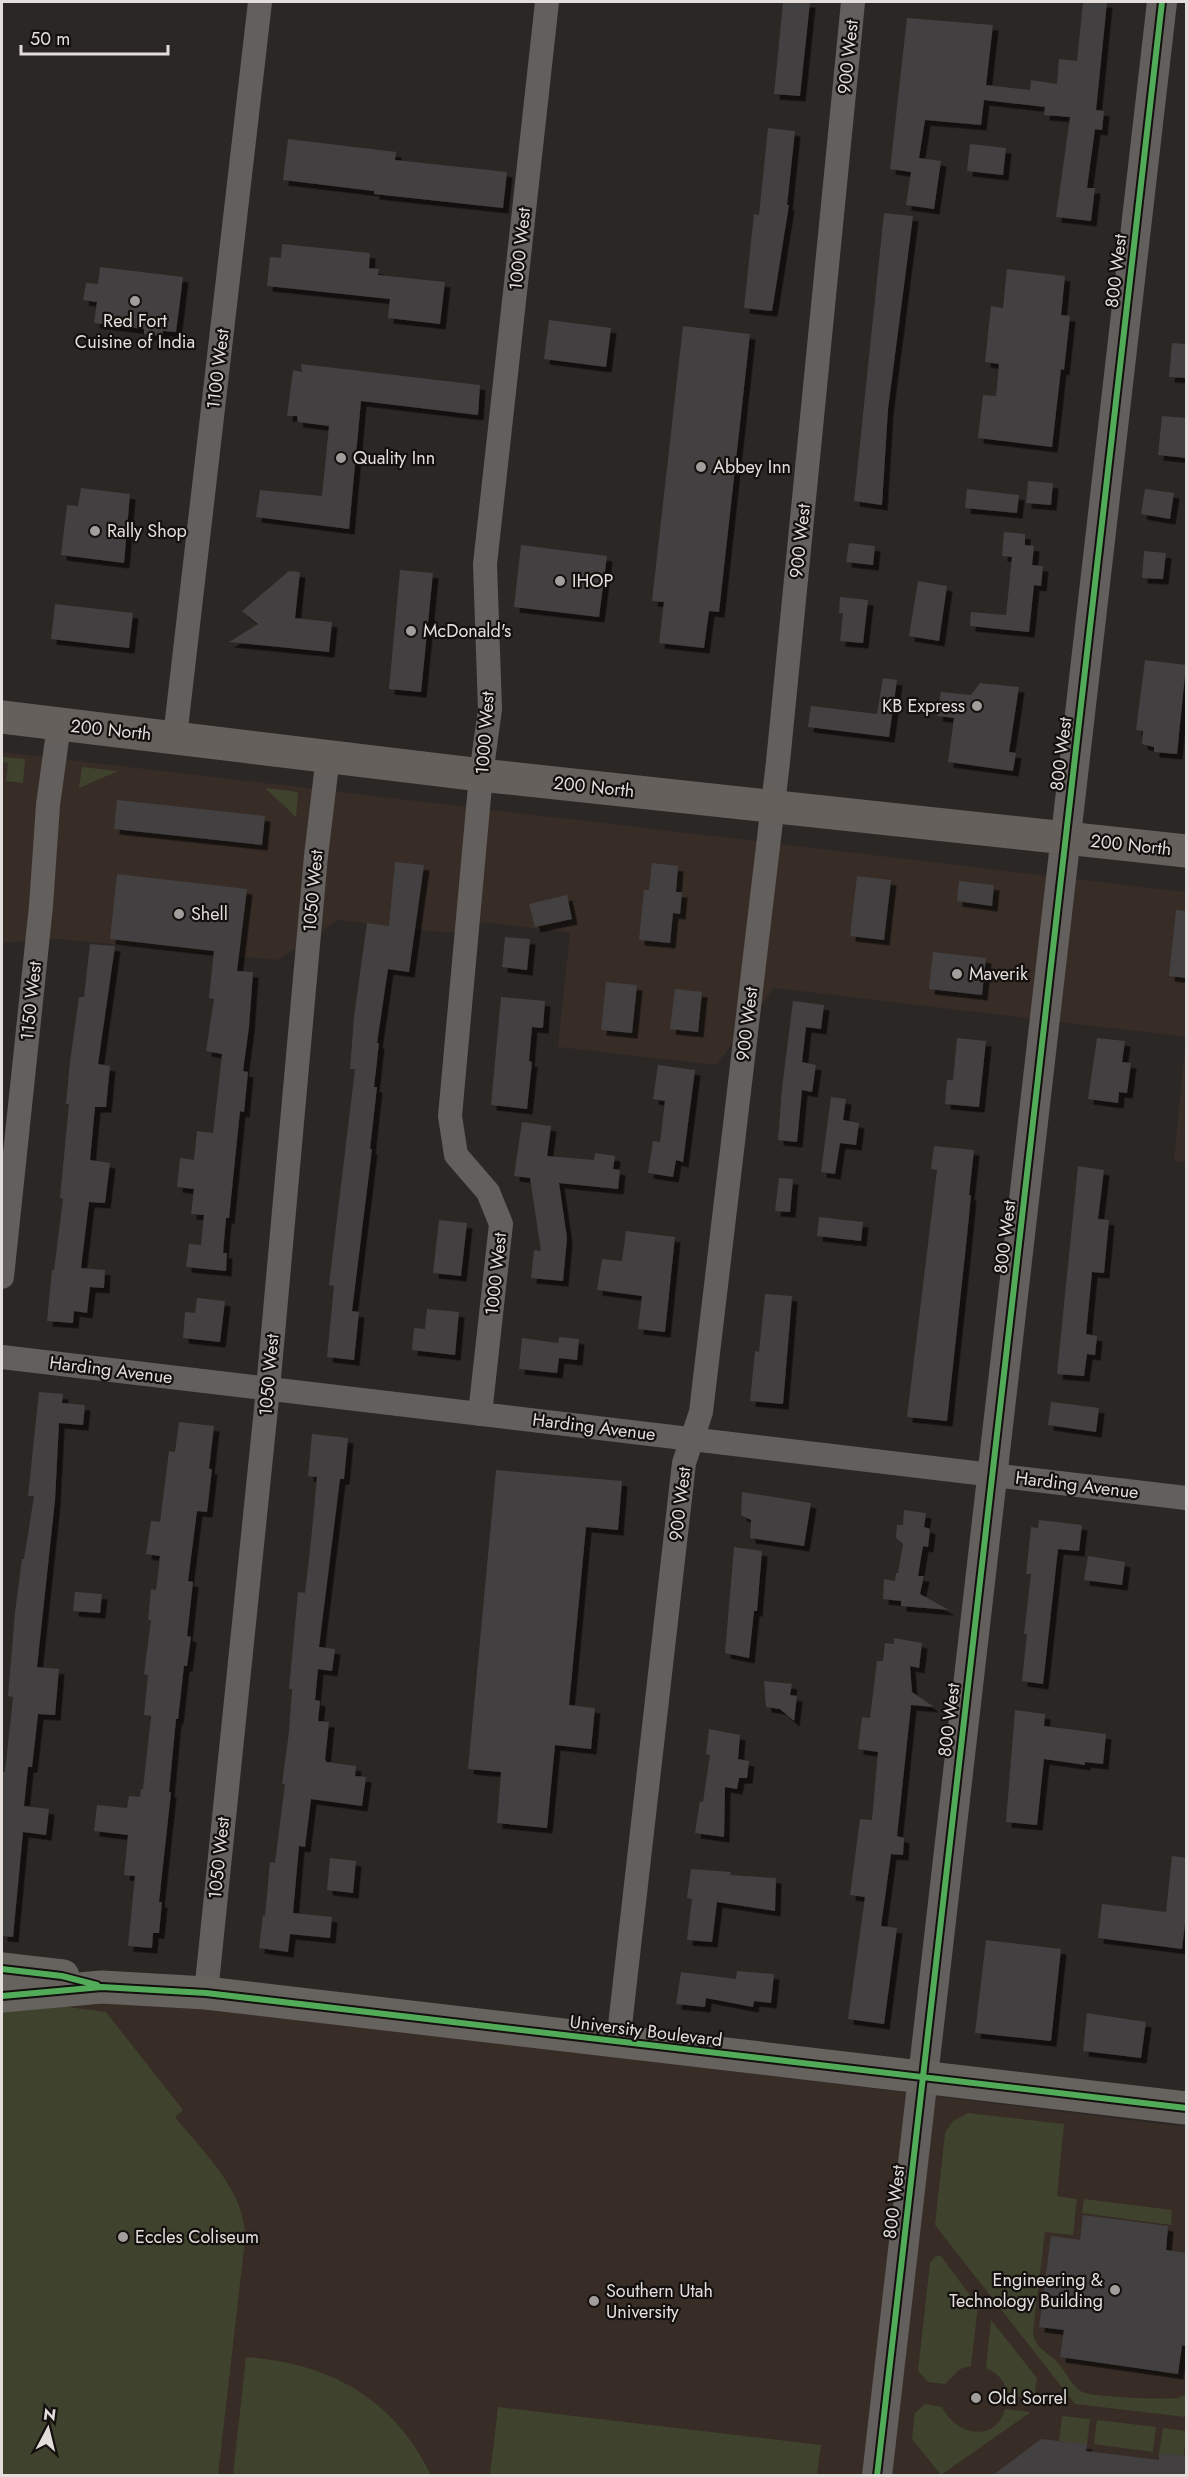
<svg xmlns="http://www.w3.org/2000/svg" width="1188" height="2477" font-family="Jost,sans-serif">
<defs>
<filter id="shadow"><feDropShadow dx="5.5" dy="5.5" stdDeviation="0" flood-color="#0009"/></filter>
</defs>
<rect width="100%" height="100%" fill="#2a2725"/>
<path fill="#382c26" d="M 2,752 L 1186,892 L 1186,1162 L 1174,1161 L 1186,1037 L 774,988 L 716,1065 L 558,1047 L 570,933 L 485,922 L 448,933 L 338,920 L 278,960 L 58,939 L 2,943 Z
M 2,1981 L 1186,2127 L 1186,2475 L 2,2475 Z"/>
<path fill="#3f422c" d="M 2,757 L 25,759 L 23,783 L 6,781 L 8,763 L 2,762 Z
M 82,767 L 118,771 L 79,788 Z
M 265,788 L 298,792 L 296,817 Z
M 2,2003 L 37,2003 L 106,2012 L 183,2110 L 175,2117 C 203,2152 247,2192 245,2240 L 218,2475 L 2,2475 Z
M 968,2113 L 1064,2124 L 1057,2196 L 1077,2199 L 1073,2235 L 1045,2232 L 1033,2332 C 1036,2351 1048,2351 1058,2363 C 1066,2372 1071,2385 1082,2392 C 1090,2397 1168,2400 1178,2398 C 1180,2397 1185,2395 1186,2394 L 1186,2417 L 1075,2404 L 935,2225 L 945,2133 L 953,2121 Z
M 1084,2199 L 1172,2210 L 1171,2225 L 1082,2213 Z
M 936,2256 L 941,2256 L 978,2306 L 971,2366 L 960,2369 L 945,2384 L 928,2382 L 918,2371 L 930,2263 Z
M 991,2320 L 1037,2378 L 1034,2399 L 1007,2395 C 1006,2382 998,2373 986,2368 Z
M 246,2357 C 329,2363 394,2398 431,2475 L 233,2475 Z
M 925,2404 L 942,2407 C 956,2436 996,2443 1005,2409 L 1031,2412 L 941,2475 L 912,2439 L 915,2413 Z
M 498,2407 L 821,2445 L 817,2475 L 490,2475 Z
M 1062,2416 L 1090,2419 L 1087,2444 L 1059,2441 Z
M 1097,2420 L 1156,2427 L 1153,2452 L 1094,2444 Z
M 1163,2428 L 1186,2431 L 1184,2456 L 1159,2453 Z"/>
<path fill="#424040" filter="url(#shadow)" d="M 783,2 L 810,2 L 800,96 L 774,94 Z
M 1083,2 L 1107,2 L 1096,110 L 1104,111 L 1102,130 L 1095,129 L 1087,188 L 1095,188 L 1091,221 L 1056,217 L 1070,117 L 1044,115 L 1045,107 L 984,100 L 981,125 L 925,120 L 919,158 L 941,161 L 934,209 L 906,205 L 911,172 L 890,169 L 907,18 L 993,25 L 986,85 L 1030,90 L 1031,80 L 1057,84 L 1059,59 L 1077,61 Z
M 768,128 L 795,131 L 787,205 L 789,205 L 772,311 L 744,308 L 754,214 L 759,215 Z
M 288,139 L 396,152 L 395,160 L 507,172 L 503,208 L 374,194 L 374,191 L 283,180 Z
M 970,144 L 1006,148 L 1003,175 L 967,171 Z
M 884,213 L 913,216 L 888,409 L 882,505 L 854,501 Z
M 282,244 L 370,253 L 369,268 L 379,269 L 378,275 L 445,282 L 440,324 L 388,318 L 390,299 L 267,286 L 270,257 L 281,258 Z
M 100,267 L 183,277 L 176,332 L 163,331 L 162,336 L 144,334 L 144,329 L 94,323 L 97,302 L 83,300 L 86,283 L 98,284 Z
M 1007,269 L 1065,276 L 1061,315 L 1070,316 L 1064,370 L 1061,369 L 1052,447 L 978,438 L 983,395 L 996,396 L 999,364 L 985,362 L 991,306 L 1003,308 Z
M 549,320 L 611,328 L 606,367 L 544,359 Z
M 683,326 L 750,334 L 719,612 L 709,611 L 704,648 L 659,643 L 664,602 L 652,601 Z
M 1172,343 L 1186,344 L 1186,378 L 1169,377 Z
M 301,364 L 480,385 L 478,415 L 361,401 L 349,529 L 256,517 L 260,490 L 322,496 L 329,426 L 298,422 L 297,416 L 287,416 L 293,370 L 302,372 Z
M 1162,416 L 1186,418 L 1186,458 L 1158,455 Z
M 1028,481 L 1053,483 L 1051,505 L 1026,503 Z
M 81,488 L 130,494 L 124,563 L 61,555 L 67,505 L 78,506 Z
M 967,489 L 1019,495 L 1017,513 L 965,508 Z
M 1145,489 L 1174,493 L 1170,519 L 1141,514 Z
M 1004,532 L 1025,534 L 1025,545 L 1034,546 L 1032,565 L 1043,566 L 1041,586 L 1034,585 L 1029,632 L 970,626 L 971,612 L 1006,615 L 1012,557 L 1002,556 Z
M 849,543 L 875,546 L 873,565 L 846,562 Z
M 521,545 L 607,556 L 599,617 L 514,607 Z
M 1144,551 L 1166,553 L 1163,579 L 1142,578 Z
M 400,570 L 433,573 L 421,692 L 389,689 Z
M 289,571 L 300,572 L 295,618 L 332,622 L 329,652 L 229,642 L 258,624 L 242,611 Z
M 918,581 L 947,586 L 939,641 L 909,636 Z
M 840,597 L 868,600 L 863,643 L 840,641 L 843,613 L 839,613 Z
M 55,604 L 133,613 L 129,648 L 51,639 Z
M 1145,660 L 1186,665 L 1177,754 L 1154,752 L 1154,747 L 1142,744 L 1143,731 L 1136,730 Z
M 883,678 L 897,680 L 889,737 L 808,727 L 811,706 L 877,714 Z
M 980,683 L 1019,687 L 1009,752 L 1016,753 L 1013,771 L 948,762 L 954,718 L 937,716 L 941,692 L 971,695 Z
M 117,800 L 265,816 L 262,845 L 114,829 Z
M 395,862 L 424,865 L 409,972 L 388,969 L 377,1043 L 379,1043 L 374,1087 L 377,1087 L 370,1149 L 372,1149 L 352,1311 L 359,1312 L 354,1360 L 327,1357 L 334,1286 L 329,1285 L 355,1069 L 350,1069 L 354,1017 L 367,923 L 389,926 Z
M 652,863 L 678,866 L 676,892 L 682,892 L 680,914 L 673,913 L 670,943 L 639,940 L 644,890 L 649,890 Z
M 117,874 L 247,889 L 237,971 L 253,972 L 249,1027 L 243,1071 L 248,1072 L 244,1112 L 240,1111 L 229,1218 L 226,1218 L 223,1253 L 227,1253 L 226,1271 L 186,1267 L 189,1244 L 201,1245 L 204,1215 L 191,1214 L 194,1189 L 177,1187 L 180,1158 L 194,1160 L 197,1131 L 213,1133 L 222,1054 L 206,1051 L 214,999 L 209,998 L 214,951 L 110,939 Z
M 857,876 L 891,880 L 884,940 L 850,936 Z
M 959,881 L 994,885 L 992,906 L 957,901 Z
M 567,895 L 572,919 L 535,927 L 529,904 Z
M 1176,910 L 1186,911 L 1186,978 L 1169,976 Z
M 505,937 L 530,939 L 527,970 L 502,967 Z
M 90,944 L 115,946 L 98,1064 L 110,1066 L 106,1107 L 95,1107 L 90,1160 L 110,1163 L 105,1203 L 89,1202 L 81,1268 L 105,1270 L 104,1288 L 90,1287 L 87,1313 L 74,1311 L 73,1323 L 47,1321 L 52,1270 L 54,1270 L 63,1199 L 60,1198 L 69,1104 L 66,1104 L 70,1062 L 79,997 L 84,997 Z
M 933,952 L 986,958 L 982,995 L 929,989 Z
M 606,982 L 637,985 L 632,1033 L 601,1030 Z
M 675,989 L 702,992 L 698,1032 L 670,1029 Z
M 501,997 L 545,1001 L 543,1028 L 532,1027 L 529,1061 L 532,1062 L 527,1109 L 491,1105 Z
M 793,1001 L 824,1005 L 821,1029 L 806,1027 L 802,1062 L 816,1065 L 812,1092 L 802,1090 L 797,1142 L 778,1140 L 782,1088 Z
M 957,1038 L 986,1041 L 979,1107 L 945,1104 L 947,1080 L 953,1080 Z
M 1097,1038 L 1125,1041 L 1122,1062 L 1131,1063 L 1127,1093 L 1119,1092 L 1118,1103 L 1088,1099 Z
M 658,1065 L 695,1070 L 683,1162 L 676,1160 L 673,1177 L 648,1173 L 653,1141 L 660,1142 L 665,1101 L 653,1099 Z
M 831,1097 L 846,1099 L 843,1120 L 859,1123 L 856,1145 L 840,1143 L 835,1174 L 821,1172 Z
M 522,1122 L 551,1126 L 547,1156 L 594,1160 L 595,1153 L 615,1156 L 613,1169 L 620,1170 L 618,1189 L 559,1183 L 567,1238 L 563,1281 L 531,1278 L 534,1250 L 541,1251 L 530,1178 L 514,1176 Z
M 934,1146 L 974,1150 L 969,1195 L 971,1195 L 967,1236 L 947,1421 L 907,1417 L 937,1170 L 931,1169 Z
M 1078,1166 L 1104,1170 L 1098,1219 L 1109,1220 L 1104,1273 L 1092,1272 L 1086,1334 L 1097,1336 L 1095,1355 L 1087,1354 L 1084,1376 L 1057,1374 Z
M 779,1178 L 793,1179 L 790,1212 L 775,1211 Z
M 819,1217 L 863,1222 L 861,1241 L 817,1236 Z
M 439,1220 L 467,1223 L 461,1276 L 433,1273 Z
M 626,1231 L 675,1237 L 665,1332 L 638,1329 L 642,1296 L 597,1290 L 602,1259 L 622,1261 Z
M 765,1294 L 792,1296 L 783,1404 L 750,1401 L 755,1351 L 759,1352 Z
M 197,1298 L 225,1301 L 220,1342 L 183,1338 L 185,1312 L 195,1313 Z
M 427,1309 L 459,1312 L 455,1355 L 412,1350 L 414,1328 L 425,1329 Z
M 559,1337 L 579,1339 L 577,1360 L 559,1358 L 557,1373 L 519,1369 L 522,1338 L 558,1343 Z
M 39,1392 L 63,1394 L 62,1403 L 85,1405 L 83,1425 L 59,1423 L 55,1500 L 37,1667 L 59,1669 L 55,1715 L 38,1714 L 32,1767 L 28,1767 L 24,1806 L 49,1809 L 46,1835 L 23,1832 L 13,1937 L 2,1936 L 2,1771 L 5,1772 L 13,1697 L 8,1696 L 15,1612 L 22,1559 L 24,1559 L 34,1496 L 28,1496 Z
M 1051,1402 L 1099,1408 L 1096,1432 L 1048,1425 Z
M 179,1422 L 214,1426 L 209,1469 L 212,1469 L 207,1512 L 197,1511 L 188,1581 L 193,1582 L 187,1636 L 191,1637 L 187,1666 L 184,1666 L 178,1719 L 176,1719 L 169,1792 L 171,1792 L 159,1902 L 162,1902 L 159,1933 L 153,1933 L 152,1948 L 128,1946 L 135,1876 L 124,1875 L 128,1835 L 94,1831 L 97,1805 L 127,1808 L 129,1796 L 140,1797 L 141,1789 L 143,1789 L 151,1716 L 144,1715 L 148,1675 L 144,1674 L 151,1620 L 148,1620 L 151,1589 L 156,1590 L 160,1556 L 146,1554 L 151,1521 L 160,1522 L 169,1451 L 175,1452 Z
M 312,1434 L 348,1438 L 344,1479 L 340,1479 L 319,1647 L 335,1649 L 332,1671 L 318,1669 L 315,1700 L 320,1701 L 318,1721 L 329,1722 L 325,1760 L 327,1762 L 356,1766 L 355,1776 L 366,1777 L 362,1806 L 311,1799 L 305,1847 L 299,1846 L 293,1913 L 332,1917 L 330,1938 L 290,1934 L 288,1952 L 259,1948 L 263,1915 L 265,1916 L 270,1862 L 275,1863 L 285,1784 L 282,1784 L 289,1732 L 292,1689 L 289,1689 L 298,1592 L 305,1593 L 312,1531 L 317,1477 L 308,1476 Z
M 496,1470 L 622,1481 L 618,1530 L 586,1527 L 569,1705 L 595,1708 L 591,1749 L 555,1745 L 547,1828 L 497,1823 L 501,1772 L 468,1769 Z
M 742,1492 L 811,1503 L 804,1546 L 750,1538 L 751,1520 L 741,1515 Z
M 904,1510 L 926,1513 L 924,1527 L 930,1529 L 928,1547 L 923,1546 L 918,1576 L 924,1576 L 920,1594 L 949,1610 L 901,1606 L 901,1601 L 883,1599 L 884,1579 L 895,1581 L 896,1573 L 898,1573 L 903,1544 L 896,1538 L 897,1525 L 903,1525 Z
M 1039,1520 L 1082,1525 L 1079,1551 L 1058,1549 L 1043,1684 L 1022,1681 L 1027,1634 L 1024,1634 L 1031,1574 L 1026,1574 L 1031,1527 L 1038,1528 Z
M 734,1547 L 762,1551 L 757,1611 L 754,1611 L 749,1658 L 725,1653 Z
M 1088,1556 L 1125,1562 L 1122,1585 L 1084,1580 Z
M 75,1592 L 102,1594 L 100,1613 L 73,1611 Z
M 894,1638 L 922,1643 L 919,1668 L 910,1666 L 912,1692 L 934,1707 L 911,1705 L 897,1836 L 904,1838 L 903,1855 L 891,1854 L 881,1926 L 897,1928 L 884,2024 L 848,2019 L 865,1897 L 850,1895 L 860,1819 L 872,1820 L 878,1752 L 858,1749 L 862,1717 L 870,1718 L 877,1661 L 883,1661 L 885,1643 L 894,1644 Z
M 764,1681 L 792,1684 L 790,1695 L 797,1696 L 794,1721 L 780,1709 L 766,1707 Z
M 1015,1710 L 1045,1714 L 1044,1726 L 1106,1734 L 1103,1764 L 1085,1762 L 1085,1765 L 1044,1759 L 1037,1825 L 1006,1822 Z
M 709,1729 L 740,1735 L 738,1759 L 749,1761 L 747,1778 L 739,1778 L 737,1789 L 725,1787 L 724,1837 L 695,1833 L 700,1801 L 703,1802 L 710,1755 L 706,1754 Z
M 1172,1856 L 1186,1858 L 1186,1915 L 1182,1949 L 1098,1938 L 1102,1904 L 1166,1912 Z
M 330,1858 L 356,1861 L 353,1893 L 327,1890 Z
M 691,1869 L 731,1872 L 730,1875 L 776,1878 L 775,1911 L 717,1902 L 712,1942 L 687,1940 L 692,1899 L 687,1898 Z
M 986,1940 L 1061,1949 L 1051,2041 L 975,2033 Z
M 737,1971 L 774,1974 L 771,2003 L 754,2001 L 753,2007 L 706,1998 L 705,2007 L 676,2004 L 681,1972 L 736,1979 Z
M 1087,2013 L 1146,2022 L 1141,2058 L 1083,2051 Z
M 1083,2215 L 1168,2226 L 1166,2250 L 1186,2253 L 1186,2346 L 1182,2345 L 1178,2374 L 1060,2357 L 1064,2330 L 1039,2327 L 1051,2236 L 1080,2240 Z
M 1041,2439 L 1087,2444 L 1086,2451 L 1159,2460 L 1159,2453 L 1186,2456 L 1186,2475 L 993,2475 Z"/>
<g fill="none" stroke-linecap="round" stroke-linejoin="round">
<path stroke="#635f5c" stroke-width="24" d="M 175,737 L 260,2
M 2,1277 L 41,906 L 48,805 L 59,725
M 2,1357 L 1186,1498
M 480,1414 L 501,1224 L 488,1192 L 456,1155 L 450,1116 L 481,775 L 490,709 L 485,564 L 547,2
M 206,1993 L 268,1389 L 316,856 L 328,756
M 618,2043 L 684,1463 L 701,1412 L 778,762 L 853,2"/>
<path stroke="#635f5c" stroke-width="30" d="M 877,2476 L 1162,2"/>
<path stroke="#66625e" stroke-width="33" d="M 2,1969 L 63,1976
M 2,1996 L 102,1987 L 206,1993 L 1186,2108"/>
<path stroke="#65605c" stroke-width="33" d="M 2,717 L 481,775 L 1186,851"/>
<defs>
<path id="cycleway" d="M 2,1969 L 62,1976 L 97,1985
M 2,1996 L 102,1987 L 206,1993 L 1186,2108
M 877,2476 L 1162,2"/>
</defs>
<use href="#cycleway" stroke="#13100e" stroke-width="10"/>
<use href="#cycleway" stroke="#51ab58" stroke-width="6"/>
</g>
<g fill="#a29e9c" stroke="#13100e" stroke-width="2">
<circle cx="135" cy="301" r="6"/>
<circle cx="341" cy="458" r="6"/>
<circle cx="701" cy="467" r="6"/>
<circle cx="95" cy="531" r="6"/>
<circle cx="560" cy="581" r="6"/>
<circle cx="411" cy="631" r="6"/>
<circle cx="977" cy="706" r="6"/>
<circle cx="179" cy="914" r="6"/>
<circle cx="957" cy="974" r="6"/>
<circle cx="123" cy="2237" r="6"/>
<circle cx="1115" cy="2290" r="6"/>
<circle cx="594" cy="2301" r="6"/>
<circle cx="976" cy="2398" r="6"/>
</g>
<g text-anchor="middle" stroke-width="4.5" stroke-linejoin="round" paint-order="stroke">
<g font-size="18" fill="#e3dedc" stroke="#13100e">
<text transform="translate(848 57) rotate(-84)" y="6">900 West</text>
<text transform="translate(520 249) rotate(-84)" y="6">1000 West</text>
<text transform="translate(1116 271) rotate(-83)" y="6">800 West</text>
<text transform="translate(218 369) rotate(-83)" y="6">1100 West</text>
<text transform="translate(800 541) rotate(-84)" y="6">900 West</text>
<text transform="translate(111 730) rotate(6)" y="6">200 North</text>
<text transform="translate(485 733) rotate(-86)" y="6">1000 West</text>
<text transform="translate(1061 754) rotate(-83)" y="6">800 West</text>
<text transform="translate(594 787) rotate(6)" y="6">200 North</text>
<text transform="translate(1131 845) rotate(6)" y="6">200 North</text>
<text transform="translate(313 891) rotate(-85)" y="6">1050 West</text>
<text transform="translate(31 1001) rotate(-84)" y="6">1150 West</text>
<text transform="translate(747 1024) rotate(-83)" y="6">900 West</text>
<text transform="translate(1005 1237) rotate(-83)" y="6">800 West</text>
<text transform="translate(496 1274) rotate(-84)" y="6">1000 West</text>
<text transform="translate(111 1370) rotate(7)" y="6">Harding Avenue</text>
<text transform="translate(269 1375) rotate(-85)" y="6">1050 West</text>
<text transform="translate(594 1427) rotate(7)" y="6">Harding Avenue</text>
<text transform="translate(1077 1485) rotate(7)" y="6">Harding Avenue</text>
<text transform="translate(680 1504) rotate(-83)" y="6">900 West</text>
<text transform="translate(949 1720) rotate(-83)" y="6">800 West</text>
<text transform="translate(219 1858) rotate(-84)" y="6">1050 West</text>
<text transform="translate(646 2031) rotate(7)" y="6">University Boulevard</text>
<text transform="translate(894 2202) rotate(-83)" y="6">800 West</text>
</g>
<g font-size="18" fill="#e3dedc" stroke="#13100e" text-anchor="start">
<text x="135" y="327" text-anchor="middle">Red Fort<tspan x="135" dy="21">Cuisine of India</tspan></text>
<text x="353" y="464">Quality Inn</text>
<text x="713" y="473">Abbey Inn</text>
<text x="107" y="537">Rally Shop</text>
<text x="572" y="587">IHOP</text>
<text x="423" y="637">McDonald's</text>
<text x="965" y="712" text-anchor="end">KB Express</text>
<text x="191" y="920">Shell</text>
<text x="969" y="980">Maverik</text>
<text x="135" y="2243">Eccles Coliseum</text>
<text x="1103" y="2286" text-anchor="end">Engineering &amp;<tspan x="1103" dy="21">Technology Building</tspan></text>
<text x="606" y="2297">Southern Utah<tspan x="606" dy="21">University</tspan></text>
<text x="988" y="2404">Old Sorrel</text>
</g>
</g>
<rect width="1188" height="2477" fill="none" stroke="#e3dedc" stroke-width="6"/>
<g transform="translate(48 2429) rotate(7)" stroke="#13100e" stroke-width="4.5" paint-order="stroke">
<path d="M0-4.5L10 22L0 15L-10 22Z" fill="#e3dedc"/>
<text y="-9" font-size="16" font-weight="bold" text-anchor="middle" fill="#e3dedc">N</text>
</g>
<path d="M21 45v9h147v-9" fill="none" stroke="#e3dedc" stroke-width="3"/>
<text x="30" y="45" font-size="18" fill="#e3dedc" stroke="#13100e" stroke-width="4.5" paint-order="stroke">50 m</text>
</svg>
